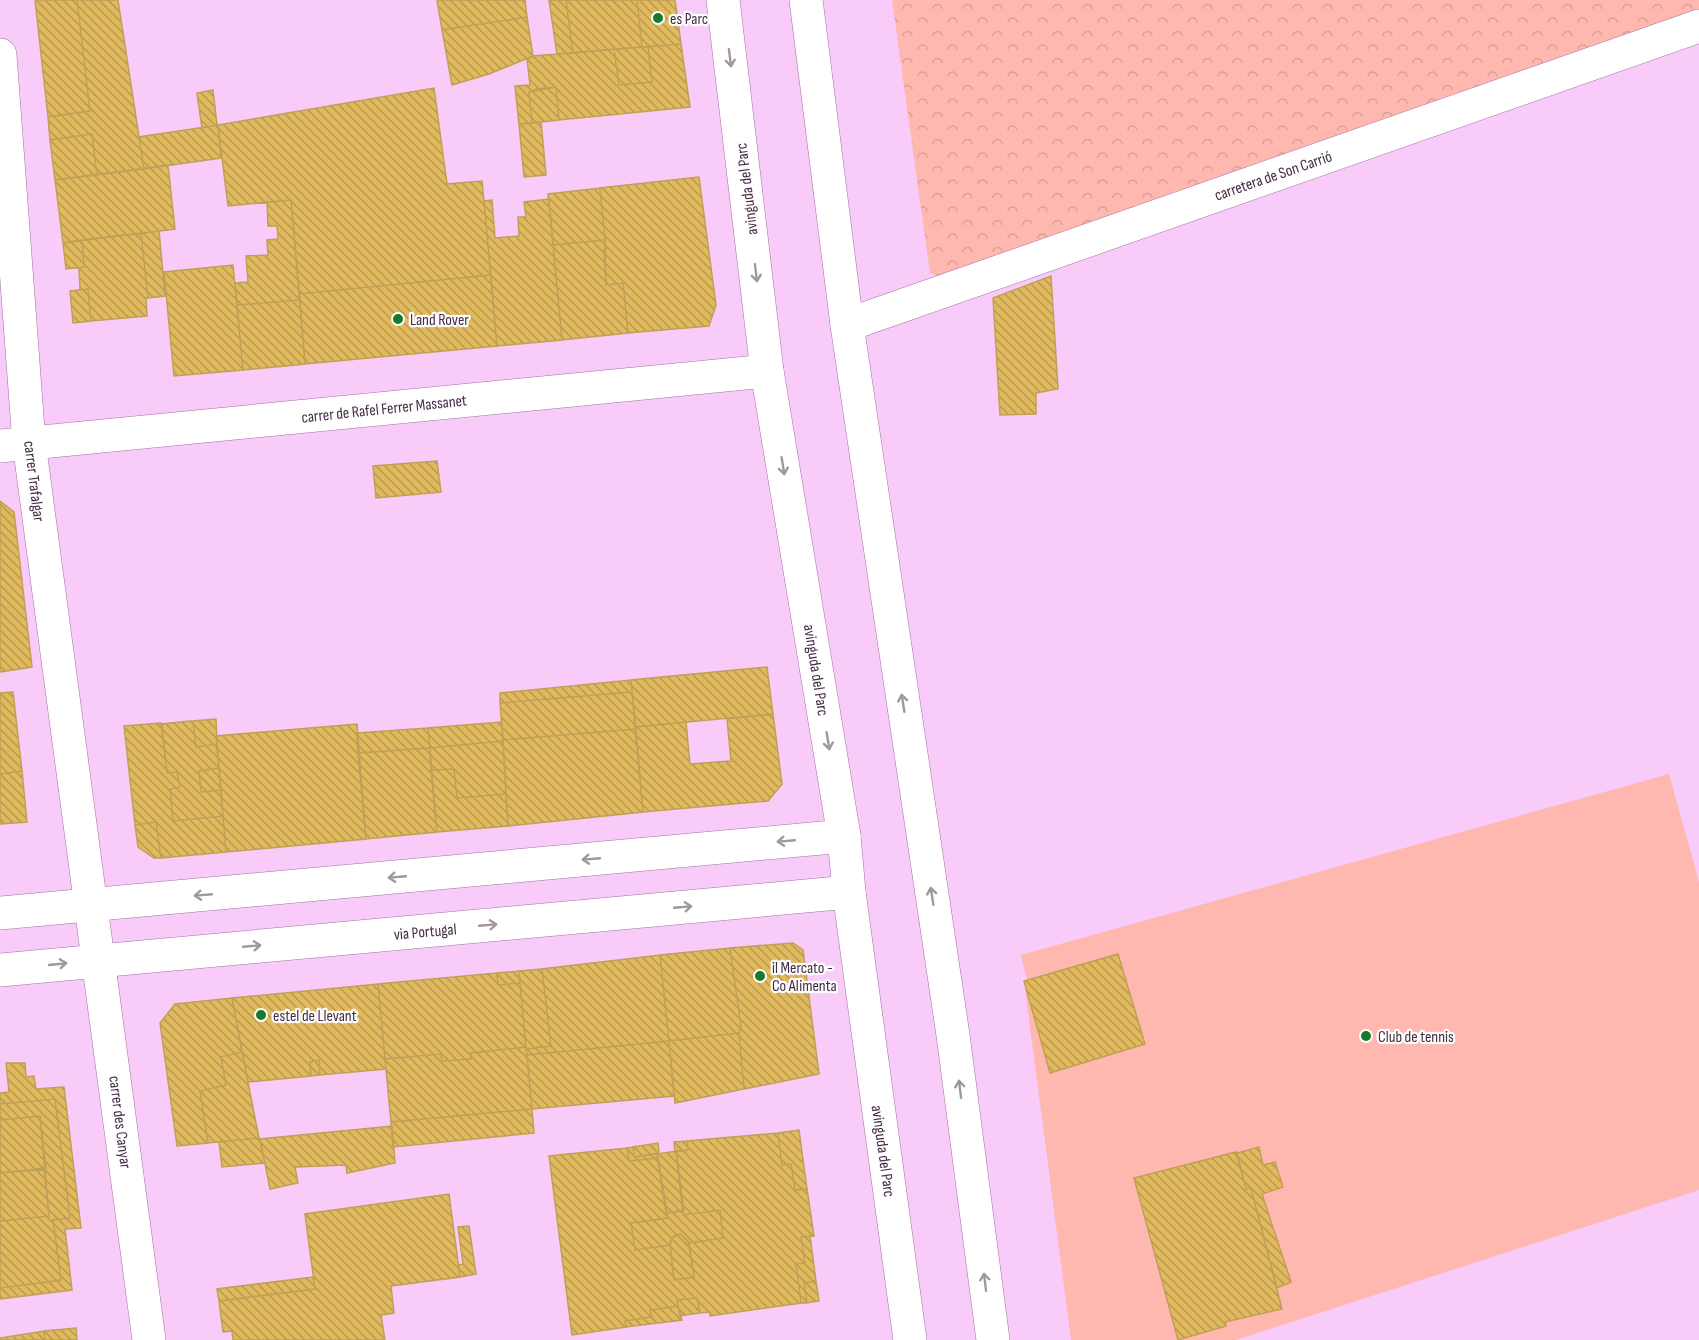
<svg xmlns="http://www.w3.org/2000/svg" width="1699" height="1340" font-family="'Sofia Sans Condensed',sans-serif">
<defs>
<pattern id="forest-crowns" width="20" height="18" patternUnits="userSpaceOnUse" patternTransform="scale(1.5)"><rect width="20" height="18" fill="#ffb8b0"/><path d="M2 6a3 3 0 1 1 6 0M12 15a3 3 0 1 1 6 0" fill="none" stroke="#dc9e99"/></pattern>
<pattern id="building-back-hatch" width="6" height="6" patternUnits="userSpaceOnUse" patternTransform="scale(1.5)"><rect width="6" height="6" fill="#e2ba5e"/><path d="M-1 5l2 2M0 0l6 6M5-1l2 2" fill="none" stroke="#b9984f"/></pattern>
</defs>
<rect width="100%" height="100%" fill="#f8cbf8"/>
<path fill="#ffb8b0" d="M 1669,774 L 1699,882 L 1699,1190 L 1236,1340 L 1071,1340 L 1024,981 L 1027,980 L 1021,955 Z"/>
<path fill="url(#forest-crowns)" d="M 892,0 L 1699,0 L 1699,9 L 945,278 L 930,273 Z"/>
<path fill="url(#building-back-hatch)" stroke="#bfa058" stroke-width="1.5" d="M 35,0 L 77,0 L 90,111 L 48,117 Z
M 77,0 L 118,0 L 144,169 L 97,175 L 92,134 L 50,140 L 48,117 L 90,111 Z
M 437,0 L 525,0 L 527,17 L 442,30 Z
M 549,0 L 566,0 L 573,53 L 557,54 Z
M 566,0 L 637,0 L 642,47 L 573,53 Z
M 637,0 L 675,0 L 681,44 L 642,47 Z
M 527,17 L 533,56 L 489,74 L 452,85 L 442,30 Z
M 681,44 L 690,107 L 559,120 L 556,87 L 537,89 L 529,92 L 532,123 L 519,124 L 515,86 L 530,85 L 527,59 L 533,56 L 614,49 L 619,85 L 652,82 L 648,47 Z
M 642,47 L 648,47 L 652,82 L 619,85 L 614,49 Z
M 556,87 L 559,120 L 532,123 L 529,92 Z
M 434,88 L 447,184 L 482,181 L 491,275 L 299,294 L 291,200 L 228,206 L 218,125 Z
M 213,90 L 217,125 L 202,128 L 197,93 Z
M 541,122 L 546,175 L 524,177 L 519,124 Z
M 218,125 L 221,158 L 144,169 L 139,137 Z
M 92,134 L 97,175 L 55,180 L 50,140 Z
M 168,165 L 175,229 L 63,243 L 55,180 Z
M 699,177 L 716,305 L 709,326 L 628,333 L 623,283 L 606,285 L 604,250 L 606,250 L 600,188 Z
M 600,188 L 605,240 L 553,245 L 548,194 Z
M 549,199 L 562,340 L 497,346 L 484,201 L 492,200 L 495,238 L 519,236 L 518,217 L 526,217 L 524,202 Z
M 291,200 L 300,300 L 237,305 L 235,283 L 248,282 L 246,256 L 268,255 L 267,240 L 278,239 L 277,226 L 268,226 L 267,202 Z
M 159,231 L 165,296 L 148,298 L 141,233 Z
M 141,233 L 148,298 L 146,298 L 147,316 L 91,321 L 88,289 L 80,290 L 79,268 L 84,267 L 82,240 Z
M 82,240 L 84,267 L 66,269 L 63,243 Z
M 605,240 L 606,285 L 623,283 L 628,333 L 562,340 L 553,245 Z
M 233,265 L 243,370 L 174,376 L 164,272 Z
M 491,275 L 497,346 L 305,364 L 299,294 Z
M 1051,276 L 1058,389 L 1036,393 L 1036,414 L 1000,415 L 993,298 Z
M 88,289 L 91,321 L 73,323 L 70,291 Z
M 300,300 L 305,364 L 243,370 L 237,305 Z
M 437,461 L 441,492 L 376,498 L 373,466 Z
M 0,501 L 14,512 L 32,667 L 0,672 Z
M 767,667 L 773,714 L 635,727 L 631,680 Z
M 631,680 L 632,692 L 500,703 L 500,693 Z
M 13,692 L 22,771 L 0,774 L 0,693 Z
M 632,692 L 636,729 L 503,740 L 500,703 Z
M 773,714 L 782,784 L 768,801 L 643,812 L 635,727 L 686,722 L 690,764 L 731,761 L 727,719 Z
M 216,719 L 217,744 L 196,747 L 193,721 Z
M 190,721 L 193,721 L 196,747 L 217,744 L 219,768 L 199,771 L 201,792 L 221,790 L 223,816 L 173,821 L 170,789 L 180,787 L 177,772 L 167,773 L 162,724 Z
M 502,722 L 503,741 L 430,748 L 428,728 Z
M 161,723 L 167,773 L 177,772 L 180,787 L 170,789 L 173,821 L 223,816 L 226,852 L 161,858 L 156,822 L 135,825 L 124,726 Z
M 357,724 L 366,839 L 226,852 L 216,736 Z
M 428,728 L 430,748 L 358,753 L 357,733 Z
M 636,729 L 643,812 L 508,826 L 503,740 Z
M 503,741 L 506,794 L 457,798 L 454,769 L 431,770 L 430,748 Z
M 430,748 L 437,832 L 366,839 L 358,753 Z
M 219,768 L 221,790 L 201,792 L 199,771 Z
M 454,769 L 457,798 L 506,794 L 508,826 L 437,832 L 431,770 Z
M 22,771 L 27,822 L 0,824 L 0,774 Z
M 156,822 L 161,858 L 154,858 L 138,847 L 135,825 Z
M 793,943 L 803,950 L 819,1074 L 744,1089 L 739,1033 L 741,1026 L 730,948 Z
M 730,948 L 741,1026 L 739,1033 L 669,1041 L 660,955 Z
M 1118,954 L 1145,1044 L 1050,1073 L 1024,981 Z
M 660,955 L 669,1041 L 527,1055 L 526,1049 L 551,1046 L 542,969 Z
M 542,969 L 551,1046 L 526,1049 L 519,971 Z
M 519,971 L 520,983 L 498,985 L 497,973 Z
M 497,973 L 498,985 L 520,983 L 526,1047 L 471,1053 L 471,1059 L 442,1061 L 441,1054 L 385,1059 L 378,984 Z
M 378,984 L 386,1069 L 320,1075 L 319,1060 L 310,1062 L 311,1076 L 248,1082 L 232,998 Z
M 232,998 L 242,1052 L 221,1057 L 226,1085 L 200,1091 L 208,1143 L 177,1146 L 160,1023 L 175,1004 Z
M 739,1033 L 744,1089 L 675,1103 L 669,1041 Z
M 669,1041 L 674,1096 L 532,1109 L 527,1055 Z
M 526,1047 L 532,1109 L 391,1122 L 385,1059 L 441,1054 L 442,1061 L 471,1059 L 471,1053 Z
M 242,1052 L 259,1138 L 208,1143 L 200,1091 L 226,1085 L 221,1057 Z
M 319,1060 L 320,1075 L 311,1076 L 310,1062 Z
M 6,1063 L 25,1063 L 26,1077 L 34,1076 L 36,1089 L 64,1087 L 81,1228 L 65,1229 L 72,1290 L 0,1299 L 0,1288 L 61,1280 L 53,1220 L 70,1218 L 55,1099 L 0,1104 L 0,1093 L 9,1092 Z
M 55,1099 L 70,1218 L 53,1220 L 61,1280 L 0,1288 L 0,1221 L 49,1216 L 40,1116 L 0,1120 L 0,1104 Z
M 532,1109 L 534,1133 L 393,1147 L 391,1122 Z
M 40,1116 L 46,1169 L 0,1173 L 0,1120 Z
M 392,1126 L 395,1163 L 347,1173 L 346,1165 L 295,1167 L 298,1183 L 270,1189 L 260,1139 Z
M 799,1130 L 807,1189 L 795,1190 L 791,1164 L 782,1165 L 778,1133 Z
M 778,1133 L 782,1165 L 791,1164 L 795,1190 L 807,1189 L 814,1236 L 801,1237 L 805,1263 L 796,1264 L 801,1303 L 710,1316 L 710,1312 L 700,1313 L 697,1298 L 677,1300 L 678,1306 L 650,1310 L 652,1317 L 625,1321 L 626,1327 L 572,1335 L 549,1156 L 627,1148 L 629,1161 L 658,1158 L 668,1218 L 631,1223 L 635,1250 L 670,1245 L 674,1280 L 694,1277 L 689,1243 L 723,1238 L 720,1210 L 683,1215 L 676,1151 L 688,1150 L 687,1141 Z
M 259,1138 L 265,1163 L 222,1167 L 219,1142 Z
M 687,1141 L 688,1150 L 675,1152 L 674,1142 Z
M 658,1143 L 659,1153 L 634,1157 L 633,1147 Z
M 633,1147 L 634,1157 L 657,1154 L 658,1158 L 629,1161 L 627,1148 Z
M 1259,1147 L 1263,1165 L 1275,1162 L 1283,1187 L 1262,1194 L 1291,1282 L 1277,1288 L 1251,1188 L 1246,1189 L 1237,1153 Z
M 676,1151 L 684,1211 L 666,1213 L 657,1154 Z
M 1236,1152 L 1246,1189 L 1251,1188 L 1282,1309 L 1225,1322 L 1226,1326 L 1178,1340 L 1134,1178 Z
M 44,1168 L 49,1216 L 0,1221 L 0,1173 Z
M 449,1194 L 460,1277 L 391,1286 L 394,1313 L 381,1315 L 385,1340 L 233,1340 L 232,1331 L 223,1332 L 219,1301 L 315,1289 L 305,1214 Z
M 683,1210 L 683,1215 L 720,1210 L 723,1238 L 689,1243 L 680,1234 L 672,1238 L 670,1245 L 635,1250 L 631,1223 L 668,1218 L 667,1213 Z
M 469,1226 L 476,1274 L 460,1277 L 458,1265 L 463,1264 L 458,1227 Z
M 680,1234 L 688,1241 L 694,1277 L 674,1280 L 670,1242 L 674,1236 Z
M 810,1236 L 816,1281 L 804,1283 L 807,1303 L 801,1303 L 796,1264 L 805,1263 L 801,1237 Z
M 313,1277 L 315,1289 L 219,1301 L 217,1289 Z
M 816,1281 L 819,1301 L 807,1303 L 804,1283 Z
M 697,1298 L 700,1313 L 680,1316 L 677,1300 Z
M 678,1306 L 682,1320 L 626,1327 L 625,1321 L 652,1317 L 650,1310 Z
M 76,1328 L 77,1340 L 45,1340 L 44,1331 Z
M 44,1331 L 45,1340 L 0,1340 L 0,1338 Z"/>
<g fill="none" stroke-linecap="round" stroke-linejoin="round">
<defs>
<path id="minor" d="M 0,55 L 29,443 L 149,1340
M 0,446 L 767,371"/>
<path id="tertiary" d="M 847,325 L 1699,26
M 0,913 L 844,836
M 0,970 L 849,892"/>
<path id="secondary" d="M 723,0 L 767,371 L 844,836 L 849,892 L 910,1340
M 806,0 L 847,325 L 953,1035 L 993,1340"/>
</defs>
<use href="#minor" stroke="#a370a5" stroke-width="34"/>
<use href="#tertiary" stroke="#a370a5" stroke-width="34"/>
<use href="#secondary" stroke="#a370a5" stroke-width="34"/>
<use href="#minor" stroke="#fff" stroke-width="33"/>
<use href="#tertiary" stroke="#fff" stroke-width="33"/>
<use href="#secondary" stroke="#fff" stroke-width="33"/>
</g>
<defs><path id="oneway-shaft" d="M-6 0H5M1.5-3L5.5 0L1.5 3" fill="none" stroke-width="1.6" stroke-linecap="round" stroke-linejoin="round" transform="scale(1.5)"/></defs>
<g stroke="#a196a2">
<use href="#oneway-shaft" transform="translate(730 58) rotate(83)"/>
<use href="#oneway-shaft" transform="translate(756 273) rotate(83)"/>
<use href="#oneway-shaft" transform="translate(783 466) rotate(81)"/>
<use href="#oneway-shaft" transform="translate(903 703) rotate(-99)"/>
<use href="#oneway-shaft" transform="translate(828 741) rotate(81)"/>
<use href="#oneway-shaft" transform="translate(786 841) rotate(175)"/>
<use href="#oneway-shaft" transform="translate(591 859) rotate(175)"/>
<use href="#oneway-shaft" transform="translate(397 877) rotate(175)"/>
<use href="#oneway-shaft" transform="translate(203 895) rotate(175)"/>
<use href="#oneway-shaft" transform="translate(932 896) rotate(-99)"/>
<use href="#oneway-shaft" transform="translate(683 907) rotate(-5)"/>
<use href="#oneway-shaft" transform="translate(488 925) rotate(-5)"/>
<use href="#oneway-shaft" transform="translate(252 946) rotate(-5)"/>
<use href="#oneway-shaft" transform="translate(58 964) rotate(-6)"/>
<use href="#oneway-shaft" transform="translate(960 1089) rotate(-97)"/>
<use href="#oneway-shaft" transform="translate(985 1282) rotate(-97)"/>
</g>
<g fill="#17792b" stroke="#fdfdfd" stroke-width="2">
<circle cx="658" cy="18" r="6"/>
<circle cx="398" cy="319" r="6"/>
<circle cx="760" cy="976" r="6"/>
<circle cx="261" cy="1015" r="6"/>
<circle cx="1366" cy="1036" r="6"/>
</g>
<g text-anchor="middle" stroke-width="4.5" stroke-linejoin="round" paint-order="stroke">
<g font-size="16" fill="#432d44" stroke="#fdfdfd" text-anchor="start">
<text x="670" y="24">es Parc</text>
<text x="410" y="325">Land Rover</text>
<text x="772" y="973">il Mercato -<tspan x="772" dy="18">Co Alimenta</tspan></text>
<text x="273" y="1021">estel de Llevant</text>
<text x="1378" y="1042">Club de tennis</text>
</g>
<g font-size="16" fill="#432d44" stroke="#fdfdfd">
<text transform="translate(1273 175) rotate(-19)" y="6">carretera de Son Carrió</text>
<text transform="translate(746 189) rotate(-97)" y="6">avinguda del Parc</text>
<text transform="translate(384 408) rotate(-6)" y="6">carrer de Rafel Ferrer Massanet</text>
<text transform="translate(35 481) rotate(83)" y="6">carrer Trafalgar</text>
<text transform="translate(817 670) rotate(81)" y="6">avinguda del Parc</text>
<text transform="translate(425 931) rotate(-5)" y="6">via Portugal</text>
<text transform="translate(121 1122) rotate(83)" y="6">carrer des Canyar</text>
<text transform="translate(884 1151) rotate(82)" y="6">avinguda del Parc</text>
</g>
</g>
</svg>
